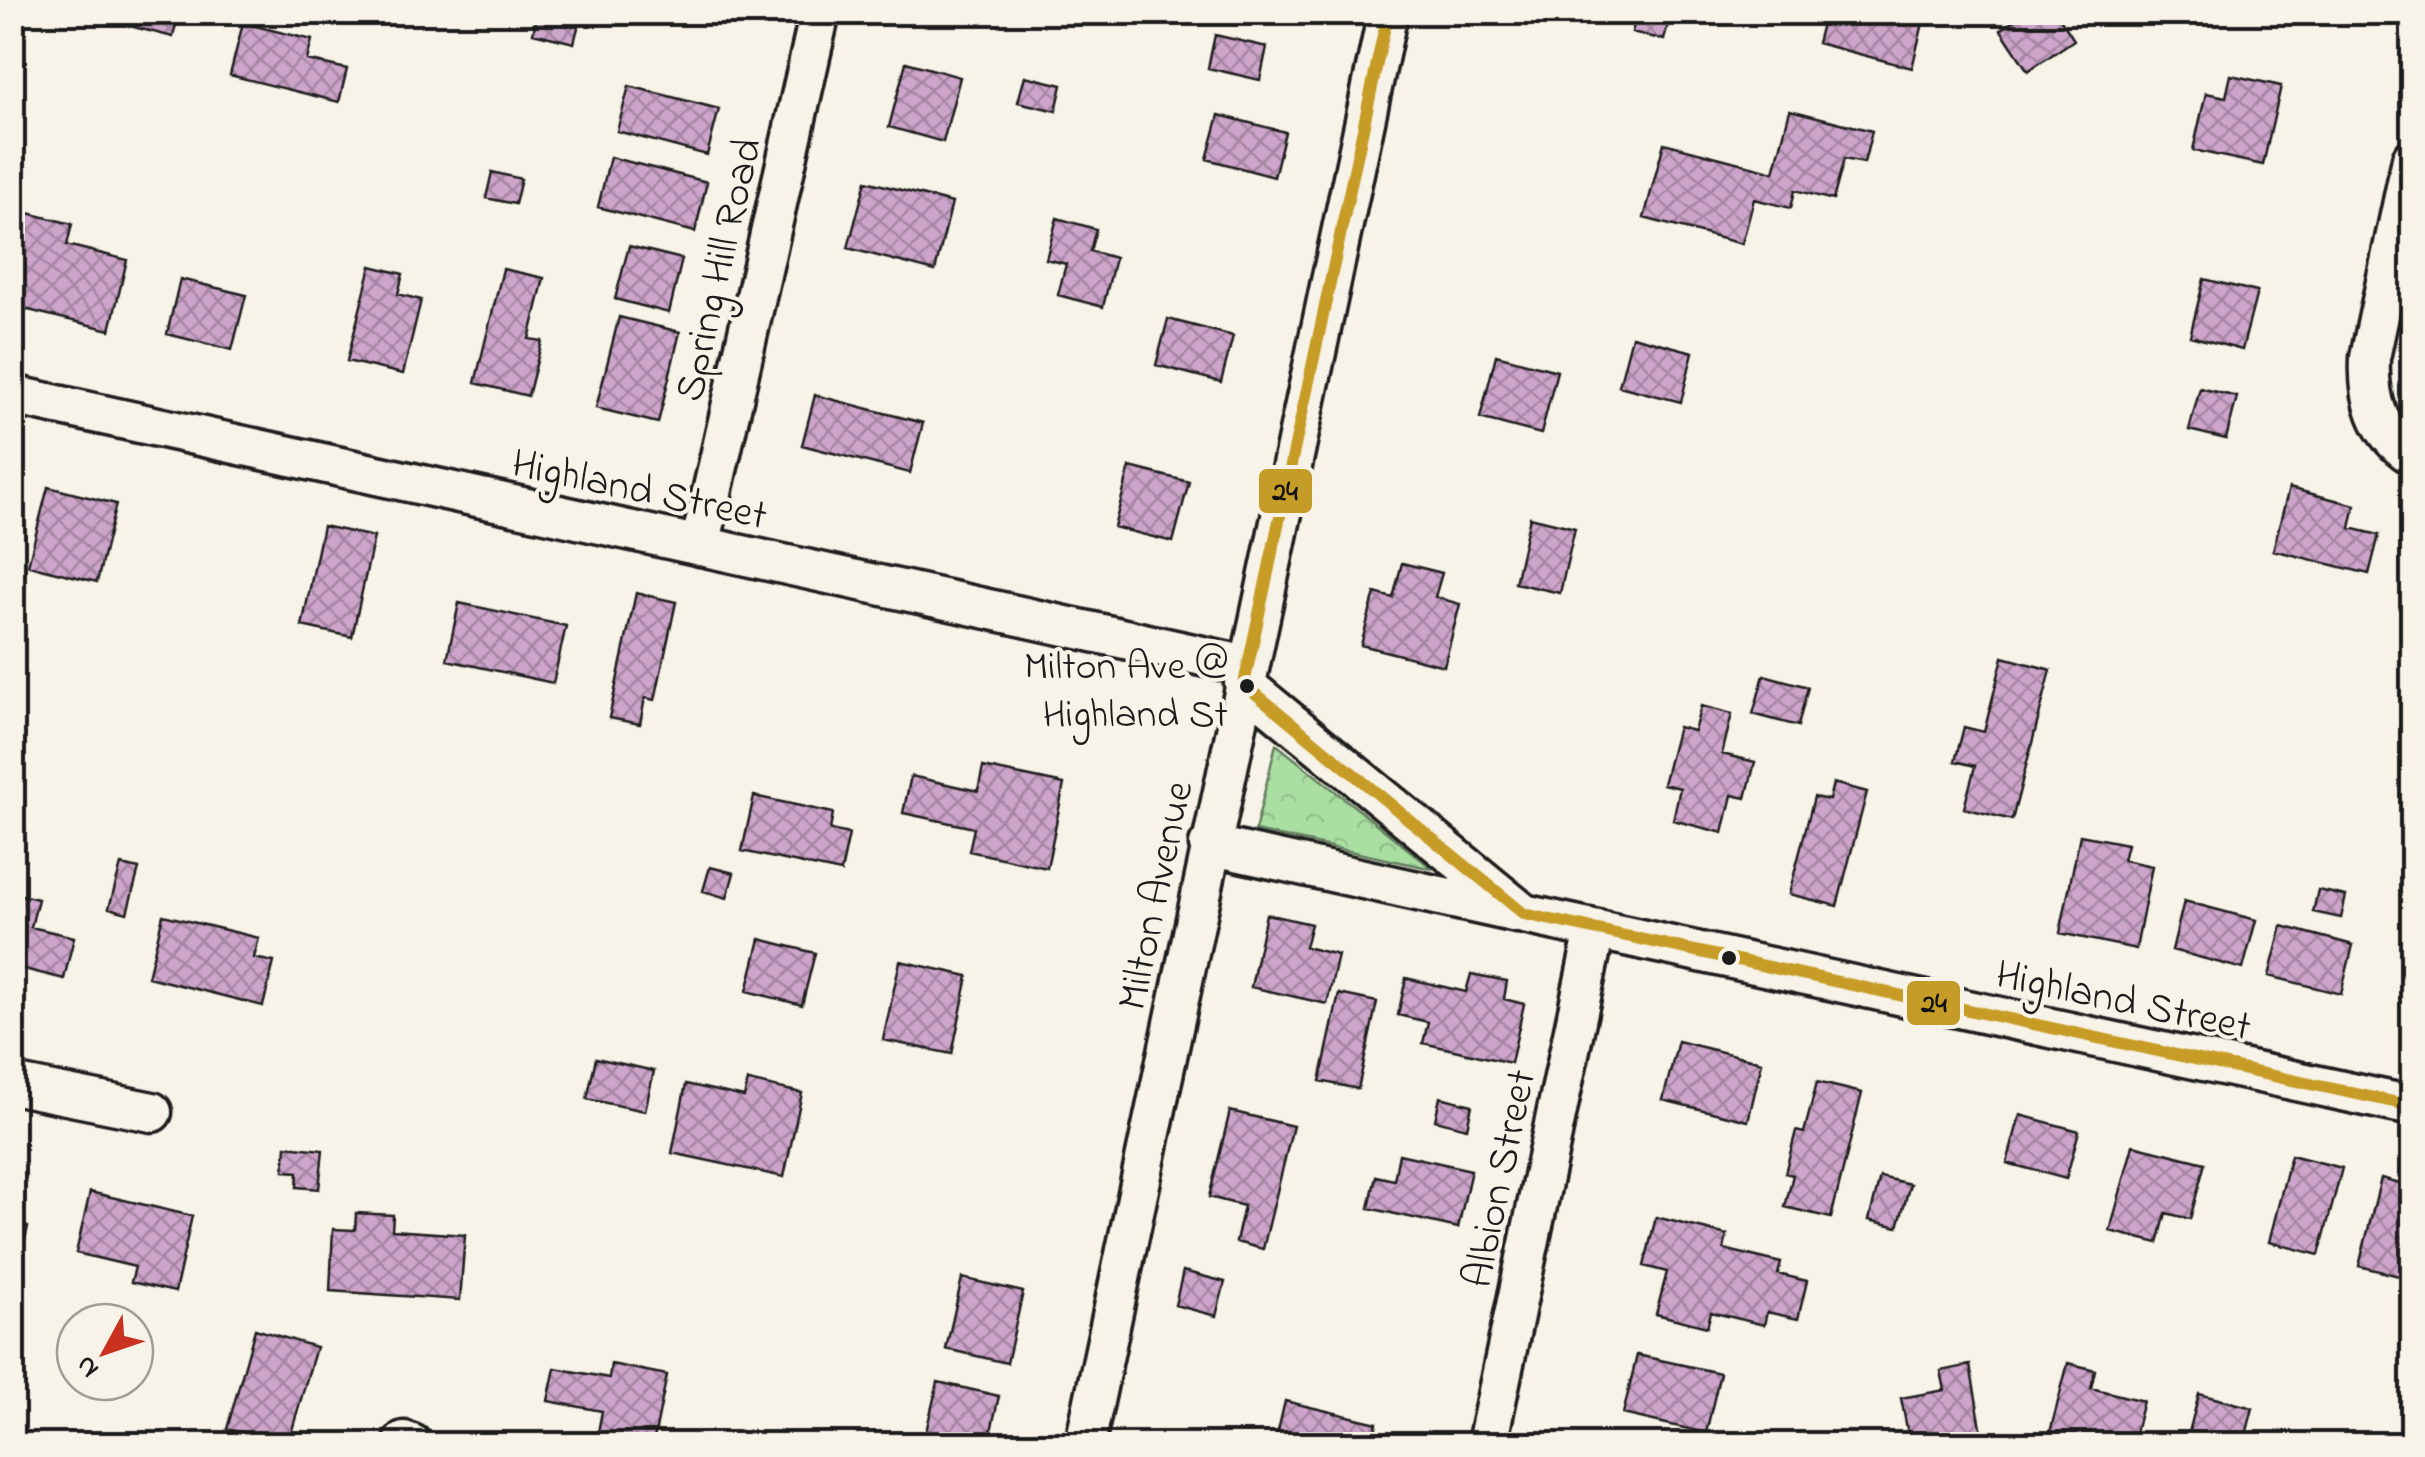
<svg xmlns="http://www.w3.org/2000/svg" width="2425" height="1457" font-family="'Indie Flower',sans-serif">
<defs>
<pattern id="park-crowns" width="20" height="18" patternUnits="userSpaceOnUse" patternTransform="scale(2.5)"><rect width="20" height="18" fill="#aadfa2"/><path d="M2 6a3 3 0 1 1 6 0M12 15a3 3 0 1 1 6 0" fill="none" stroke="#92bf8b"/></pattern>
<pattern id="building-cross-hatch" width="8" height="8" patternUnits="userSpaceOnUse" patternTransform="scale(2.5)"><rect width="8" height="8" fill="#cda4ca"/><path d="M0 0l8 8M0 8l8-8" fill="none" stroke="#a685a3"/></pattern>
</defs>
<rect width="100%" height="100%" fill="#f7f3e8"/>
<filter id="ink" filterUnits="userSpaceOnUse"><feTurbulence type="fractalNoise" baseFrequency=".01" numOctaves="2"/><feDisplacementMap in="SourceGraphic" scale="20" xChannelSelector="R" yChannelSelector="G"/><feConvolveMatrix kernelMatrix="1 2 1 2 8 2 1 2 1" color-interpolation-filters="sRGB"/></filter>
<g filter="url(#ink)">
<path fill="url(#park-crowns)" stroke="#637e5f" stroke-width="2.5" d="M 1276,744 L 1433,869 L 1255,831 Z"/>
<path fill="url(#building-cross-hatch)" stroke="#1c1c1c" stroke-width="2.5" d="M 74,12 L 179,12 L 173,37 Z
M 538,12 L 582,12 L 574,43 L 533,33 Z
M 1637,12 L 1671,12 L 1664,40 L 1632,32 Z
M 1825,12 L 1898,12 L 1924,19 L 1912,68 L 1817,43 Z
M 2026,12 L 2056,12 L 2074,40 L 2028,71 L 2001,30 Z
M 243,23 L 312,40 L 307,60 L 347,69 L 339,102 L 230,75 Z
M 1215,35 L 1267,47 L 1260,80 L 1208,68 Z
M 906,62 L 960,77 L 943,142 L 889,127 Z
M 2231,75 L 2281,86 L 2263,165 L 2193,150 L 2206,93 L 2226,97 Z
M 1025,76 L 1062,85 L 1056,111 L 1018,102 Z
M 629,86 L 719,109 L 707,155 L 617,131 Z
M 1790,110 L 1872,131 L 1864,163 L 1844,159 L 1833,200 L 1795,190 L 1791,208 L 1754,199 L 1742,244 L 1644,218 L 1664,143 L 1774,172 Z
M 1219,115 L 1285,132 L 1274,177 L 1207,159 Z
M 610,157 L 707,182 L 695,232 L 598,207 Z
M 492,172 L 521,179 L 515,204 L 486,198 Z
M 866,181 L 952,203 L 935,271 L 848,248 Z
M 28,213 L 72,224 L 67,245 L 127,260 L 110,330 L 12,306 L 12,279 Z
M 1057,218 L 1096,229 L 1090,251 L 1115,258 L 1103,307 L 1058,295 L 1066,264 L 1046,259 Z
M 629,246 L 682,259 L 669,313 L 615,299 Z
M 371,266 L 403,274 L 398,294 L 421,300 L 403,374 L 347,361 Z
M 503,269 L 544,278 L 529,339 L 542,341 L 528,396 L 475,383 Z
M 180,279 L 246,295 L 232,350 L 167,334 Z
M 2204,279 L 2257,292 L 2242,350 L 2190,336 Z
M 619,317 L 680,332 L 658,423 L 596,408 Z
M 1168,319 L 1233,336 L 1221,382 L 1156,365 Z
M 1632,336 L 1693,352 L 1681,402 L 1619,386 Z
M 1496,355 L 1557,371 L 1541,434 L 1480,418 Z
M 2200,388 L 2237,397 L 2226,439 L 2189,430 Z
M 815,395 L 923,423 L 910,473 L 802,445 Z
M 1130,467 L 1189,482 L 1173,542 L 1114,527 Z
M 48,487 L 116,504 L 97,582 L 28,565 Z
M 2289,488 L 2355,505 L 2350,528 L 2379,535 L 2369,574 L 2273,550 Z
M 1530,517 L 1575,528 L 1560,593 L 1515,583 Z
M 323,526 L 374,537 L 352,637 L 302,626 Z
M 1402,563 L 1442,573 L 1435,597 L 1460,604 L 1444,666 L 1361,645 L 1375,593 L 1393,598 Z
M 636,593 L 676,602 L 655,700 L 645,698 L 640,724 L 609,718 Z
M 459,603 L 566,626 L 553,683 L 447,660 Z
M 2003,657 L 2051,670 L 2012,820 L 1964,808 L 1975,766 L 1955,761 L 1964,727 L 1984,732 Z
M 1764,675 L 1808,687 L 1798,726 L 1753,714 Z
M 1701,706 L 1732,714 L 1722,754 L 1755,762 L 1746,798 L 1732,795 L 1723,833 L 1673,820 L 1680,788 L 1663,784 L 1678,727 L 1694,731 Z
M 983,767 L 1064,784 L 1047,868 L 969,851 L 974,828 L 903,813 L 911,776 L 978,791 Z
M 1833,783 L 1867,792 L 1837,906 L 1789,894 L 1814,797 L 1829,800 Z
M 754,796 L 833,813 L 830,830 L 849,834 L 841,872 L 742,851 Z
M 2080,835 L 2127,844 L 2123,860 L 2152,866 L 2136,949 L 2060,933 Z
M 121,865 L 139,869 L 127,913 L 109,908 Z
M 710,867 L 734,873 L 727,898 L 703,891 Z
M 2318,890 L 2346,896 L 2341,918 L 2313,912 Z
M 12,893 L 38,899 L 31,927 L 74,937 L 64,979 L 12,966 L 17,944 L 12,943 Z
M 2184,901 L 2256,920 L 2243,969 L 2172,950 Z
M 1266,914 L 1311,924 L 1305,947 L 1338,955 L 1327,1004 L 1251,987 Z
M 163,915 L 259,938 L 254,958 L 274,962 L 263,1006 L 148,977 Z
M 2282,926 L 2353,945 L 2341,994 L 2269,976 Z
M 760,939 L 815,953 L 802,1005 L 747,991 Z
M 900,961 L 968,976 L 952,1054 L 883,1040 Z
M 1471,974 L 1507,981 L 1504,999 L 1524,1004 L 1511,1063 L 1423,1043 L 1428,1022 L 1398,1015 L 1406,978 L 1466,992 Z
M 1339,994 L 1377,1002 L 1358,1089 L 1320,1081 Z
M 1678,1041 L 1762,1062 L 1748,1121 L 1663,1100 Z
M 596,1058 L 654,1071 L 645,1111 L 587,1099 Z
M 748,1081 L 802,1093 L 784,1177 L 672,1153 L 686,1084 L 744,1097 Z
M 1817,1082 L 1862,1093 L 1831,1218 L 1785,1207 L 1793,1175 L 1785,1173 L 1796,1131 L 1804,1133 Z
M 1440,1097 L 1472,1105 L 1467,1128 L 1435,1120 Z
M 1230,1111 L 1293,1126 L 1263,1249 L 1236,1242 L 1244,1206 L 1209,1197 Z
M 2020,1115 L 2079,1131 L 2066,1179 L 2007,1163 Z
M 2133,1145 L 2205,1163 L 2190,1219 L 2166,1213 L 2158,1243 L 2110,1231 Z
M 286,1146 L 323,1150 L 319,1189 L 297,1187 L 298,1172 L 284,1171 Z
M 1399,1154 L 1471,1170 L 1458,1228 L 1369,1208 L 1376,1176 L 1394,1180 Z
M 2291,1155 L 2342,1168 L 2319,1255 L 2269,1242 Z
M 1880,1177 L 1910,1184 L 1898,1227 L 1869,1220 Z
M 2381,1178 L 2412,1186 L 2411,1279 L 2359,1266 Z
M 90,1192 L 192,1216 L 175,1292 L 131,1282 L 135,1267 L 76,1253 Z
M 356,1213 L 393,1215 L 392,1230 L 465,1235 L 460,1300 L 330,1291 L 333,1229 L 355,1230 Z
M 1656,1217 L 1727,1235 L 1724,1249 L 1781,1263 L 1778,1274 L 1807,1281 L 1798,1319 L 1767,1312 L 1764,1325 L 1711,1312 L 1707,1327 L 1656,1314 L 1667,1272 L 1644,1266 Z
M 12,1224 L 28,1227 L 20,1258 L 12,1256 Z
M 1183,1271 L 1225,1282 L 1216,1316 L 1175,1305 Z
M 962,1278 L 1023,1292 L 1007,1363 L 946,1349 Z
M 255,1329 L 316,1347 L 288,1444 L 227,1429 Z
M 1637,1355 L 1720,1373 L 1706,1433 L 1623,1414 Z
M 2068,1363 L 2095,1370 L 2091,1388 L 2143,1401 L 2132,1444 L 2047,1444 Z
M 611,1364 L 667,1375 L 653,1444 L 596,1443 L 602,1411 L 548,1401 L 555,1368 L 609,1378 Z
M 1970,1365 L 1984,1444 L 1910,1444 L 1901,1398 L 1945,1390 L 1941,1371 Z
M 938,1382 L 999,1396 L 988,1444 L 923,1444 Z
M 2199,1394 L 2253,1408 L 2246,1435 L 2265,1440 L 2264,1444 L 2186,1444 Z
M 1285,1401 L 1377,1423 L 1372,1444 L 1275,1444 Z"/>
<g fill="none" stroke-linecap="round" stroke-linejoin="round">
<defs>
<path id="minor" d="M 2412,159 L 2370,358 C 2368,399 2377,432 2412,455
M 12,395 L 1248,666
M 700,546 L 820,12
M 1244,684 L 1524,914 L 2412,1106
M 1209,845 L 1517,913
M 12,1084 L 152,1112
M 404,1441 L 412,1444
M 1085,1444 L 1388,12
M 1487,1444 L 1595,930"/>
</defs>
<use href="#minor" stroke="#1c1c1c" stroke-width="45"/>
<use href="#minor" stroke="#f7f3e8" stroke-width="38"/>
<defs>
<path id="bus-1" d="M 1388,12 L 1244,684 L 1524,914 L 2412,1106"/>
</defs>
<use href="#bus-1" stroke="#f7f3e8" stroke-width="20"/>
<use href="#bus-1" stroke="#c69c28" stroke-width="12"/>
</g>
</g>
<g fill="#1c1c1c" stroke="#f7f3e8" stroke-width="4">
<circle cx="1247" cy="686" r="9"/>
<circle cx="1729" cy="958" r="9"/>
</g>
<g text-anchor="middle" stroke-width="8" stroke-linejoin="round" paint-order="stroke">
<g font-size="40" fill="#1c1c1c" stroke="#f7f3e8" text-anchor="end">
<text x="1228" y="678">Milton Ave @<tspan x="1228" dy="48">Highland St</tspan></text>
</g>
<g font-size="42" fill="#1c1c1c" stroke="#f7f3e8">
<text transform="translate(716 269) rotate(-77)" y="15">Spring Hill Road</text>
<text transform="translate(640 487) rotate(12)" y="15">Highland Street</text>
<text transform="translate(1153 895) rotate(-78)" y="15">Milton Avenue</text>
<text transform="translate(2124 998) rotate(12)" y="15">Highland Street</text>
<text transform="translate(1497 1178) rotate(-78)" y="15">Albion Street</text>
</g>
</g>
<g stroke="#f7f3e8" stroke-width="4">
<rect x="1257" y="467" width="57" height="48" rx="10" fill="#c69c28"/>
<rect x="1905" y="979" width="57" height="48" rx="10" fill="#c69c28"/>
</g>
<g font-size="28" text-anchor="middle" font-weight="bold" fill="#111">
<text x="1285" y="500">24</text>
<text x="1934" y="1012">24</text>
</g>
<rect width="2425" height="1457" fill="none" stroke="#f7f3e8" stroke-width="50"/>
<rect x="25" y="25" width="2375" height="1407" fill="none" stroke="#1c1c1c" stroke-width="4" filter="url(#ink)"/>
<g transform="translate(105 1352) rotate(230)"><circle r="48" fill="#f7f3e8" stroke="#9f9d96" stroke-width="2.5"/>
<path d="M0-8L18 38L0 25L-18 38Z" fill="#c8321e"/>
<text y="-15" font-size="28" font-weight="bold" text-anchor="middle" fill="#1c1c1c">N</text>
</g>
</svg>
